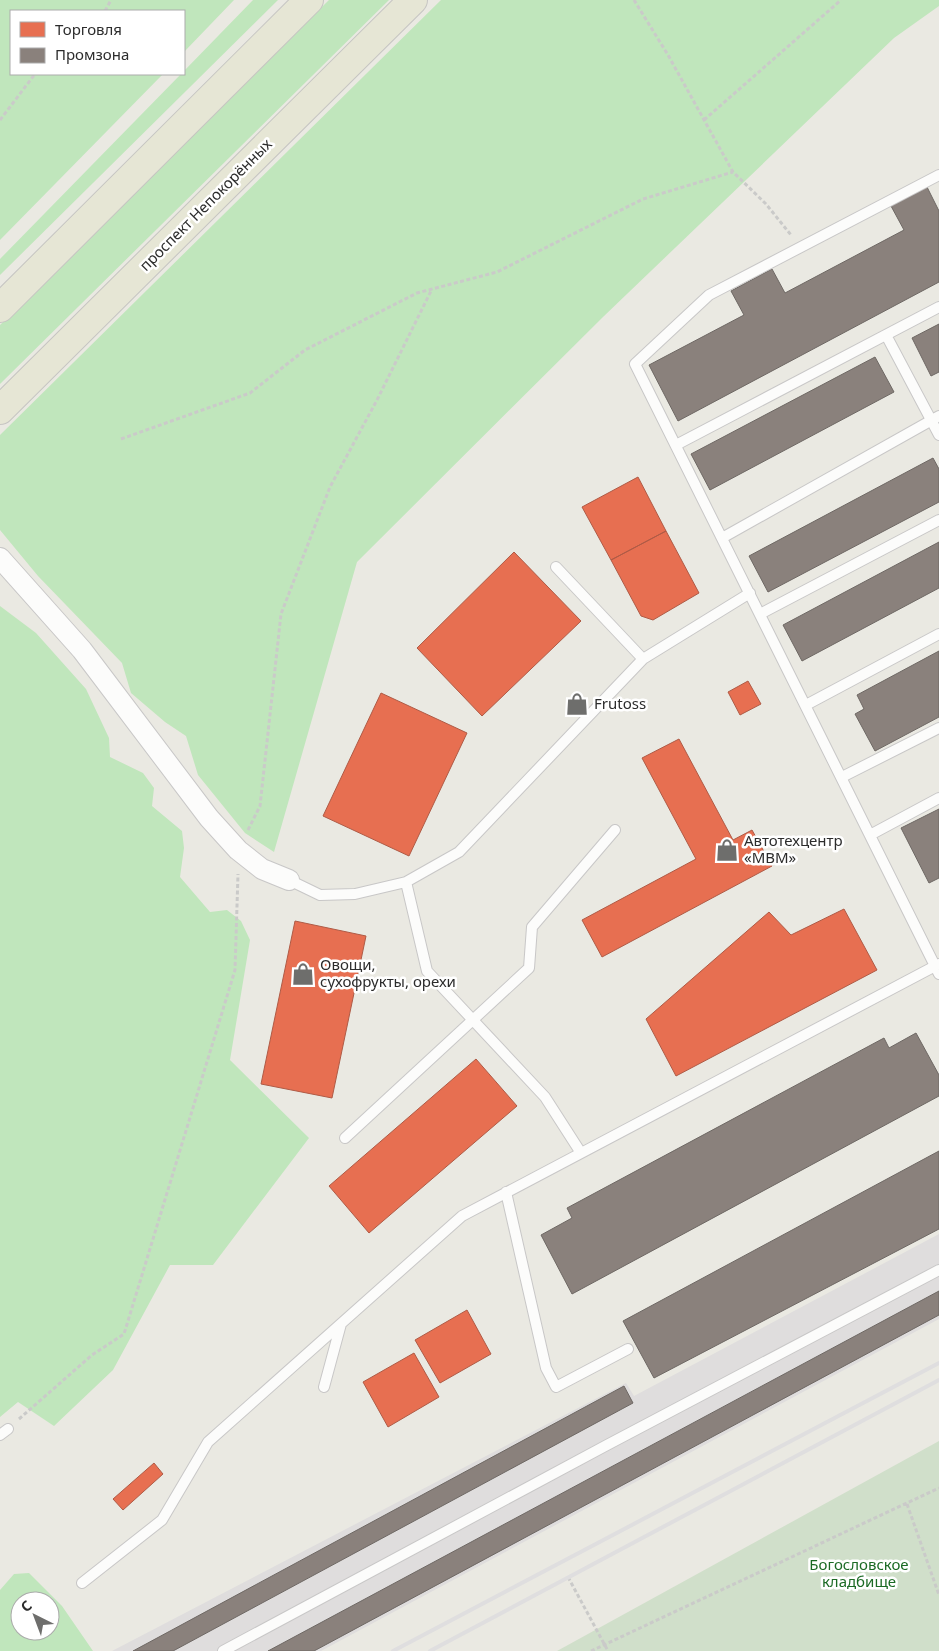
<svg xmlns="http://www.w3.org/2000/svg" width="939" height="1651" font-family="'Noto Sans',sans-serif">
<rect width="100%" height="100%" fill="#eae9e2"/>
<path fill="#dfdddd" d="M 939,1234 L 939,1319 L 321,1651 L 112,1651 L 626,1383 L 634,1396 Z"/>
<path fill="#c0e6bc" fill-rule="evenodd" d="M 0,0 L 234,0 L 184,52 L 184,11 L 11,11 L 11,74 L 163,74 L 0,240 Z
M 253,0 L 278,0 L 0,275 L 0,259 L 181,74 L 184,74 L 184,71 Z
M 329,0 L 389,0 L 0,384 L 0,325 Z
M 441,0 L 939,0 L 939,6 L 894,38 L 603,317 L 357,562 L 274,852 L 245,833 L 198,775 L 186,736 L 165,722 L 131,693 L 122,663 L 38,576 L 0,530 L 0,435 Z
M 0,606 L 36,633 L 86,689 L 109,738 L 110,757 L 143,773 L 154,788 L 152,806 L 182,831 L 184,848 L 180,877 L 210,912 L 227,910 L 241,921 L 250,940 L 230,1060 L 309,1138 L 213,1265 L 170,1265 L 113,1370 L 54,1426 L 18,1402 L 0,1417 Z
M 29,1573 L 62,1606 L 93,1651 L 0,1651 L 0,1590 L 14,1574 ZM 20,1601 L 50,1601 L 50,1631 L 20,1631 Z"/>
<path fill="#d0dfca" d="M 939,1441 L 939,1651 L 557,1651 Z"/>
<path fill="#e76f51" stroke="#af5b46" d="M 638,477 L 666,531 L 611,560 L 582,507 Z
M 666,531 L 699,593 L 653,620 L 641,616 L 611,560 Z
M 514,552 L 581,621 L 482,716 L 417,648 Z
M 748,681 L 761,704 L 740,715 L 728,692 Z
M 381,693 L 467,733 L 409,856 L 323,816 Z
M 679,739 L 733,840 L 752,830 L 772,866 L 602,957 L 582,920 L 696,859 L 642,758 Z
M 844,909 L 877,970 L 676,1076 L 646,1019 L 769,912 L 791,935 Z
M 295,921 L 366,936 L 332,1098 L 261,1084 Z
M 476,1059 L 517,1106 L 369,1233 L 329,1186 Z
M 467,1310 L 491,1354 L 440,1383 L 415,1340 Z
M 414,1353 L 439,1397 L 388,1427 L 363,1382 Z
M 154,1463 L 163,1474 L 123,1510 L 113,1499 Z"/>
<path fill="#8a817c" stroke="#6e6864" d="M 927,187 L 939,211 L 939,282 L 678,421 L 649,365 L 744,315 L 731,291 L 772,269 L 785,293 L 904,230 L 891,206 Z
M 939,324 L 939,372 L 931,376 L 912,338 Z
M 875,357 L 894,392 L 710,490 L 691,454 Z
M 933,458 L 939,469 L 939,502 L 768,592 L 749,556 Z
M 939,542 L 939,588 L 802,661 L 783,625 Z
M 939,651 L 939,717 L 875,751 L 855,714 L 864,709 L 857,695 Z
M 939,809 L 939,878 L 929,883 L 901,828 Z
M 916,1033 L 939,1075 L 939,1096 L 572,1294 L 541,1235 L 572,1218 L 567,1208 L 884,1038 L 889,1048 Z
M 939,1151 L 939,1229 L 654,1378 L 623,1321 Z
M 939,1291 L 939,1315 L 314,1651 L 268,1651 Z
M 624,1386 L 633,1403 L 173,1651 L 133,1651 Z"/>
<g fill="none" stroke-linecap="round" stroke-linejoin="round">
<defs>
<path id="lane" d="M 939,175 L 709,295 L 635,364 L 939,974
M 886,335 L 939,435
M 676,445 L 939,307
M 722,538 L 939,416
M 556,567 L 643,659
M 760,614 L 939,520
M 806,705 L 939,634
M 842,777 L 939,728
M 870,835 L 939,798
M 289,880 L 320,895 L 355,894 L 406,882 L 459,852 L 643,659 L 750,593
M 406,882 L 427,971 L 545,1097 L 581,1153
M 345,1138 L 529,968 L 532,927 L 615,830
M 506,1192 L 546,1368 L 556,1387 L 628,1349
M 324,1387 L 341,1324
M 0,1435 L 8,1429
M 82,1583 L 162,1520 L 208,1442 L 462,1216 L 939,964
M 223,1651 L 607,1445 L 939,1270"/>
<path id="street" d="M 0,558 L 82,650 L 209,818 L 238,850 L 262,869 L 289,880"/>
<path id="primary" d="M 0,308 L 309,0
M 0,410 L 413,0"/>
</defs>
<use href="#lane" stroke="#c8c7c7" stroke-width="12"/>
<use href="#street" stroke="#c8c7c7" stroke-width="22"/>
<use href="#primary" stroke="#c6c5c2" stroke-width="30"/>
<path stroke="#cacac9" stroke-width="3" stroke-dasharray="4 2.5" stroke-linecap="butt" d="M 634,0 L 668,55 L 733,172 L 766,204 L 791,235
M 105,11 L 111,0
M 0,120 L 35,74
M 704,120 L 841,0
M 121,439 L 250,393 L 305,350 L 417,293 L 497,272 L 643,199 L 733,172
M 248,830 L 260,806 L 281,614 L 330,487 L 377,400 L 432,289
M 19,1419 L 92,1355 L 124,1334 L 235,970 L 238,874
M 907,1504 L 939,1595
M 568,1577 L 608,1651
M 591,1651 L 939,1488"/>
<use href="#lane" stroke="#fcfcfb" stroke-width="10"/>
<use href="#street" stroke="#fcfcfb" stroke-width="20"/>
<use href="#primary" stroke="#e6e6d5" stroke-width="28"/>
<path stroke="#dfdedf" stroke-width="4" d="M 393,1651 L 939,1363
M 430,1651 L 939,1380"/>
</g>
<defs>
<symbol id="shop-bare" viewBox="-9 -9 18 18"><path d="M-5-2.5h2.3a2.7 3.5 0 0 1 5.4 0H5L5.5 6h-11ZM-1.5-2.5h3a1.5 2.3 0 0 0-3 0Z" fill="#6e6e6c" stroke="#fff" stroke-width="2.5" paint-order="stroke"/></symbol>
</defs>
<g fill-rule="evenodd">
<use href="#shop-bare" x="561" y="688" width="32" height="32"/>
<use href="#shop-bare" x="711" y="834" width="32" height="32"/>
<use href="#shop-bare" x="287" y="958" width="32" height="32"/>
</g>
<g text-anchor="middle" stroke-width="5" stroke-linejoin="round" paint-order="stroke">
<g font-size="15" fill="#2c2c2c" stroke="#fff">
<text transform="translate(206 205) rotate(-45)" y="5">проспект Непокорённых</text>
</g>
<g font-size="15" fill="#2c2c2c" stroke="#fff" text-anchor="start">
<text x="594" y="709">Frutoss</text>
<text x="744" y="846">Автотехцентр<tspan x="744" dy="17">«МВМ»</tspan></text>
<text x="320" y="970">Овощи,<tspan x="320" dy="17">сухофрукты, орехи</tspan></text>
</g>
<g font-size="15" fill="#1b6a24" stroke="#fff">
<text x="859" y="1570">Богословское<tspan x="859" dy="17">кладбище</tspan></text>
</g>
</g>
<rect x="10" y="10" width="175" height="65" fill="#ffffff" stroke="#ababab"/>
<rect x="20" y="22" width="25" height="15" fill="#e76f51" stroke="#ababab"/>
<text x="55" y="35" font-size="15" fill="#2c2c2c">Торговля</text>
<rect x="20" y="48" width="25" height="15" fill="#8a817c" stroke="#ababab"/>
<text x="55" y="60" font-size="15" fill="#2c2c2c">Промзона</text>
<g transform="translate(35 1616) rotate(318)"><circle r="24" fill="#ffffff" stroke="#ababab"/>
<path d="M0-4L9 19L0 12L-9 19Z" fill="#6e6e6c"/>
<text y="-8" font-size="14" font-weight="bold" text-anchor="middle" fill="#2c2c2c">С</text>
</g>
</svg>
